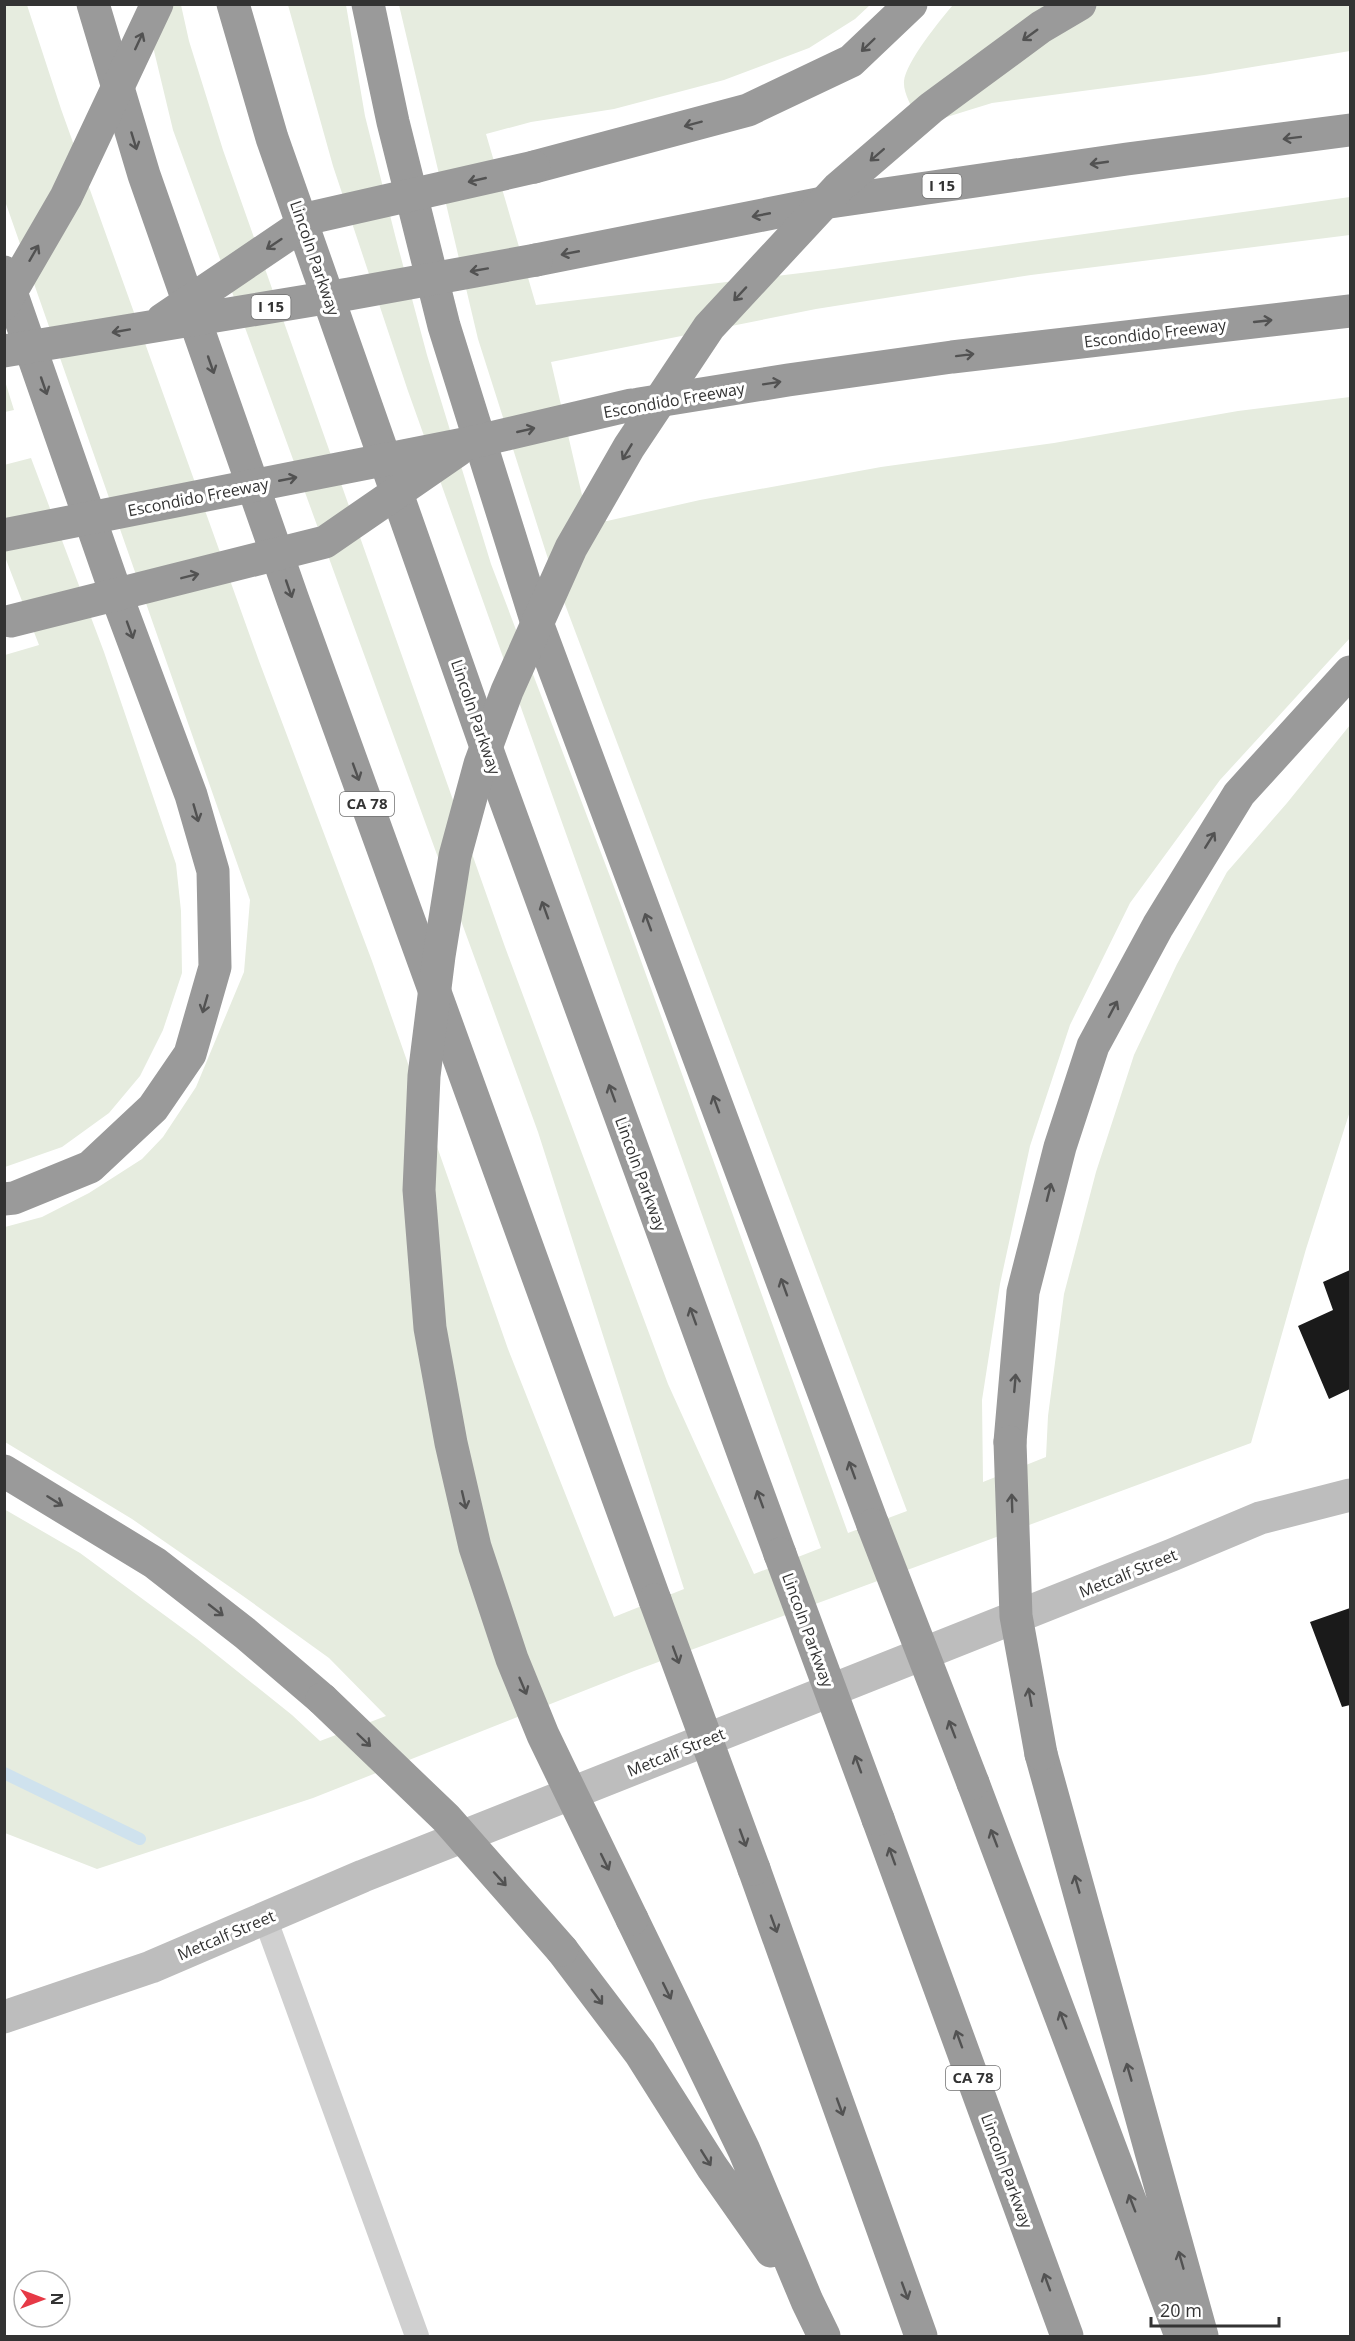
<svg xmlns="http://www.w3.org/2000/svg" width="1355" height="2341" font-family="'Open Sans',sans-serif">
<rect width="100%" height="100%" fill="#fff"/>
<path fill="#e6ecdf" d="M 5,5 L 27,5 L 61,109 L 259,661 L 372,961 L 508,1349 L 614,1617 L 684,1589 L 538,1132 L 173,130 L 143,5 L 181,5 L 189,41 L 223,150 L 505,947 L 668,1384 L 754,1574 L 821,1548 L 408,391 L 333,166 L 288,5 L 346,5 L 365,116 L 396,239 L 427,355 L 491,564 L 619,900 L 848,1533 L 907,1511 L 549,562 L 478,339 L 399,5 L 870,5 L 855,19 L 809,48 L 724,80 L 614,109 L 531,122 L 486,134 L 536,305 L 834,269 L 1350,197 L 1350,235 L 1031,275 L 816,309 L 551,362 L 582,495 L 594,521 L 607,521 L 700,500 L 881,467 L 1054,443 L 1238,411 L 1350,397 L 1350,638 L 1220,780 L 1130,903 L 1070,1025 L 1030,1146 L 1000,1284 L 982,1400 L 983,1482 L 1046,1457 L 1048,1416 L 1064,1294 L 1096,1172 L 1134,1055 L 1177,964 L 1227,872 L 1287,803 L 1350,725 L 1350,1111 L 1306,1249 L 1251,1443 L 634,1671 L 313,1798 L 97,1869 L 5,1833 L 4,1509 L 80,1553 L 197,1639 L 292,1715 L 320,1741 L 386,1716 L 329,1658 L 243,1596 L 132,1519 L 5,1442 L 5,1227 L 42,1217 L 89,1193 L 142,1159 L 163,1137 L 196,1087 L 244,972 L 250,900 L 5,201 Z
M 953,5 L 1350,5 L 1350,51 L 1204,75 L 992,103 L 937,120 L 917,117 C 912,107 903,93 904,81 C 906,62 940,20 953,5 Z
M 5,381 L 14,410 L 5,412 L 4,412 Z
M 31,458 L 104,652 L 176,864 L 181,911 L 182,973 L 163,1030 L 140,1076 L 109,1113 L 62,1147 L 5,1167 L 5,655 L 39,645 L 5,557 L 4,465 Z"/>
<g fill="none" stroke-linecap="round" stroke-linejoin="round">
<path stroke="#cfe2ee" stroke-width="12" d="M 4,1773 L 140,1839"/>
</g>
<path fill="#1a1a1a" d="M 1350,1270 L 1350,1389 L 1329,1399 L 1298,1326 L 1333,1310 L 1323,1282 Z
M 1350,1608 L 1350,1705 L 1342,1707 L 1310,1622 Z"/>
<g fill="none" stroke-linecap="round" stroke-linejoin="round">
<path stroke="#d0d0d0" stroke-width="24" d="M 265,1918 L 417,2336"/>
<path stroke="#bdbdbd" stroke-width="33" d="M 4,2017 L 151,1967 L 363,1876 L 1172,1555 L 1260,1518 L 1350,1495"/>
<path stroke="#9a9a9a" stroke-width="33" d="M 93,4 L 144,175 L 293,600 L 655,1600
M 233,4 L 272,138 L 490,758 L 780,1554
M 368,4 L 393,122 L 444,326 L 536,620 L 873,1525
M 534,167 L 748,110 L 851,61 L 911,4
M 536,260 L 823,203 L 1127,159 L 1350,130
M 4,272 L 120,605 L 191,795 L 213,871 L 215,967 L 190,1054 L 153,1108 L 90,1167 L 14,1198 L 4,1199
M 639,404 L 788,380 L 952,357 L 1350,311
M 1010,1442 L 1023,1292 L 1060,1147 L 1093,1046 L 1158,926 L 1239,794 L 1350,672
M 4,1471 L 155,1563 L 246,1634 L 322,1699
M 1041,1754 L 1202,2336
M 973,1783 L 1181,2336
M 878,1819 L 1067,2336
M 754,1869 L 921,2336
M 632,1919 L 744,2150 L 807,2301 L 824,2336
M 562,1950 L 640,2053 L 712,2167 L 771,2251"/>
<path stroke="#9a9a9a" stroke-width="33" d="M 4,304 L 66,197 L 157,4
M 162,320 L 314,217 L 534,167
M 4,351 L 349,294 L 536,260
M 4,535 L 469,443 L 631,405
M 11,621 L 325,542 L 457,451
M 1010,1442 L 1016,1616 L 1041,1754
M 873,1525 L 973,1783
M 780,1554 L 878,1819
M 655,1600 L 754,1869
M 322,1699 L 446,1818 L 562,1950
M 632,1919 L 543,1735 L 512,1659 L 475,1547 L 451,1443 L 430,1328 L 419,1190 L 424,1076 L 439,956 L 455,856 L 480,764 L 507,691 L 571,548 L 629,447 L 709,327 L 838,188 L 931,108 L 1041,27 L 1080,4"/>
</g>
<defs><path id="oneway-shaft" d="M-6 0H5M1.5-3L5.5 0L1.5 3" fill="none" stroke-width="1.6" stroke-linecap="round" stroke-linejoin="round" transform="scale(1.5)"/></defs>
<g stroke="#525252">
<use href="#oneway-shaft" transform="translate(1030 35) rotate(144)"/>
<use href="#oneway-shaft" transform="translate(139 41) rotate(-65)"/>
<use href="#oneway-shaft" transform="translate(868 45) rotate(136)"/>
<use href="#oneway-shaft" transform="translate(693 124) rotate(165)"/>
<use href="#oneway-shaft" transform="translate(1292 138) rotate(173)"/>
<use href="#oneway-shaft" transform="translate(134 141) rotate(73)"/>
<use href="#oneway-shaft" transform="translate(877 155) rotate(139)"/>
<use href="#oneway-shaft" transform="translate(1099 163) rotate(172)"/>
<use href="#oneway-shaft" transform="translate(477 180) rotate(167)"/>
<use href="#oneway-shaft" transform="translate(761 215) rotate(169)"/>
<use href="#oneway-shaft" transform="translate(274 244) rotate(146)"/>
<use href="#oneway-shaft" transform="translate(34 253) rotate(-60)"/>
<use href="#oneway-shaft" transform="translate(570 253) rotate(169)"/>
<use href="#oneway-shaft" transform="translate(479 270) rotate(170)"/>
<use href="#oneway-shaft" transform="translate(740 294) rotate(133)"/>
<use href="#oneway-shaft" transform="translate(1263 321) rotate(-6)"/>
<use href="#oneway-shaft" transform="translate(121 331) rotate(170)"/>
<use href="#oneway-shaft" transform="translate(965 355) rotate(-7)"/>
<use href="#oneway-shaft" transform="translate(211 365) rotate(71)"/>
<use href="#oneway-shaft" transform="translate(772 383) rotate(-9)"/>
<use href="#oneway-shaft" transform="translate(44 386) rotate(71)"/>
<use href="#oneway-shaft" transform="translate(526 430) rotate(-13)"/>
<use href="#oneway-shaft" transform="translate(627 452) rotate(121)"/>
<use href="#oneway-shaft" transform="translate(288 479) rotate(-11)"/>
<use href="#oneway-shaft" transform="translate(190 576) rotate(-14)"/>
<use href="#oneway-shaft" transform="translate(289 589) rotate(71)"/>
<use href="#oneway-shaft" transform="translate(130 630) rotate(70)"/>
<use href="#oneway-shaft" transform="translate(356 772) rotate(70)"/>
<use href="#oneway-shaft" transform="translate(196 813) rotate(74)"/>
<use href="#oneway-shaft" transform="translate(1210 840) rotate(-58)"/>
<use href="#oneway-shaft" transform="translate(545 910) rotate(-110)"/>
<use href="#oneway-shaft" transform="translate(648 922) rotate(-110)"/>
<use href="#oneway-shaft" transform="translate(205 1004) rotate(106)"/>
<use href="#oneway-shaft" transform="translate(1113 1009) rotate(-62)"/>
<use href="#oneway-shaft" transform="translate(612 1093) rotate(-110)"/>
<use href="#oneway-shaft" transform="translate(716 1104) rotate(-110)"/>
<use href="#oneway-shaft" transform="translate(1049 1192) rotate(-76)"/>
<use href="#oneway-shaft" transform="translate(784 1287) rotate(-110)"/>
<use href="#oneway-shaft" transform="translate(693 1316) rotate(-110)"/>
<use href="#oneway-shaft" transform="translate(1015 1383) rotate(-85)"/>
<use href="#oneway-shaft" transform="translate(852 1470) rotate(-110)"/>
<use href="#oneway-shaft" transform="translate(760 1499) rotate(-110)"/>
<use href="#oneway-shaft" transform="translate(464 1500) rotate(77)"/>
<use href="#oneway-shaft" transform="translate(55 1501) rotate(32)"/>
<use href="#oneway-shaft" transform="translate(1012 1503) rotate(-92)"/>
<use href="#oneway-shaft" transform="translate(216 1610) rotate(38)"/>
<use href="#oneway-shaft" transform="translate(676 1655) rotate(70)"/>
<use href="#oneway-shaft" transform="translate(523 1686) rotate(67)"/>
<use href="#oneway-shaft" transform="translate(1030 1697) rotate(-100)"/>
<use href="#oneway-shaft" transform="translate(952 1729) rotate(-111)"/>
<use href="#oneway-shaft" transform="translate(364 1740) rotate(44)"/>
<use href="#oneway-shaft" transform="translate(858 1764) rotate(-110)"/>
<use href="#oneway-shaft" transform="translate(743 1838) rotate(70)"/>
<use href="#oneway-shaft" transform="translate(994 1838) rotate(-111)"/>
<use href="#oneway-shaft" transform="translate(892 1856) rotate(-110)"/>
<use href="#oneway-shaft" transform="translate(605 1862) rotate(64)"/>
<use href="#oneway-shaft" transform="translate(500 1879) rotate(48)"/>
<use href="#oneway-shaft" transform="translate(1077 1884) rotate(-106)"/>
<use href="#oneway-shaft" transform="translate(774 1924) rotate(70)"/>
<use href="#oneway-shaft" transform="translate(667 1991) rotate(64)"/>
<use href="#oneway-shaft" transform="translate(597 1997) rotate(53)"/>
<use href="#oneway-shaft" transform="translate(1063 2020) rotate(-111)"/>
<use href="#oneway-shaft" transform="translate(959 2039) rotate(-110)"/>
<use href="#oneway-shaft" transform="translate(1129 2072) rotate(-106)"/>
<use href="#oneway-shaft" transform="translate(840 2107) rotate(70)"/>
<use href="#oneway-shaft" transform="translate(706 2158) rotate(58)"/>
<use href="#oneway-shaft" transform="translate(1132 2203) rotate(-111)"/>
<use href="#oneway-shaft" transform="translate(1181 2260) rotate(-106)"/>
<use href="#oneway-shaft" transform="translate(1047 2282) rotate(-110)"/>
<use href="#oneway-shaft" transform="translate(905 2291) rotate(70)"/>
</g>
<g text-anchor="middle" stroke-width="6" stroke-linejoin="round" paint-order="stroke">
<g fill="#fff" stroke="#707070" stroke-width="1.5">
<rect x="922.5" y="174" width="39" height="24" rx="4.5"/>
<rect x="251.5" y="295" width="39" height="24" rx="4.5"/>
<rect x="340" y="792" width="54" height="24" rx="4.5"/>
<rect x="946" y="2066" width="54" height="24" rx="4.5"/>
</g>
<g font-size="15" font-weight="bold" fill="#333">
<text x="942" y="191">I 15</text>
<text x="271" y="312">I 15</text>
<text x="367" y="809">CA 78</text>
<text x="973" y="2083">CA 78</text>
</g>
<g font-size="16" fill="#333" stroke="#fff">
<text transform="translate(315 258) rotate(71)" y="6">Lincoln Parkway</text>
<text transform="translate(1155 333) rotate(-7)" y="6">Escondido Freeway</text>
<text transform="translate(674 400) rotate(-10)" y="6">Escondido Freeway</text>
<text transform="translate(198 497) rotate(-11)" y="6">Escondido Freeway</text>
<text transform="translate(476 717) rotate(71)" y="6">Lincoln Parkway</text>
<text transform="translate(641 1174) rotate(70)" y="6">Lincoln Parkway</text>
<text transform="translate(1128 1573) rotate(-22)" y="6">Metcalf Street</text>
<text transform="translate(808 1630) rotate(70)" y="6">Lincoln Parkway</text>
<text transform="translate(676 1752) rotate(-22)" y="6">Metcalf Street</text>
<text transform="translate(226 1935) rotate(-23)" y="6">Metcalf Street</text>
<text transform="translate(1007 2171) rotate(70)" y="6">Lincoln Parkway</text>
</g>
</g>
<rect width="1355" height="2341" fill="none" stroke="#333333" stroke-width="12"/>
<g transform="translate(42 2299) rotate(90)"><circle r="28" fill="#ffffff" stroke="#adadad" stroke-width="1.5"/>
<path d="M0-4.5L10 22L0 15L-10 22Z" fill="#e63946"/>
<text y="-9" font-size="16" font-weight="bold" text-anchor="middle" fill="#333333">N</text>
</g>
<path d="M1151 2317v9h128v-9" fill="none" stroke="#333333" stroke-width="3"/>
<text x="1160" y="2317" font-size="18" fill="#333333" stroke="#ffffff" stroke-width="4.5" paint-order="stroke">20 m</text>
</svg>
